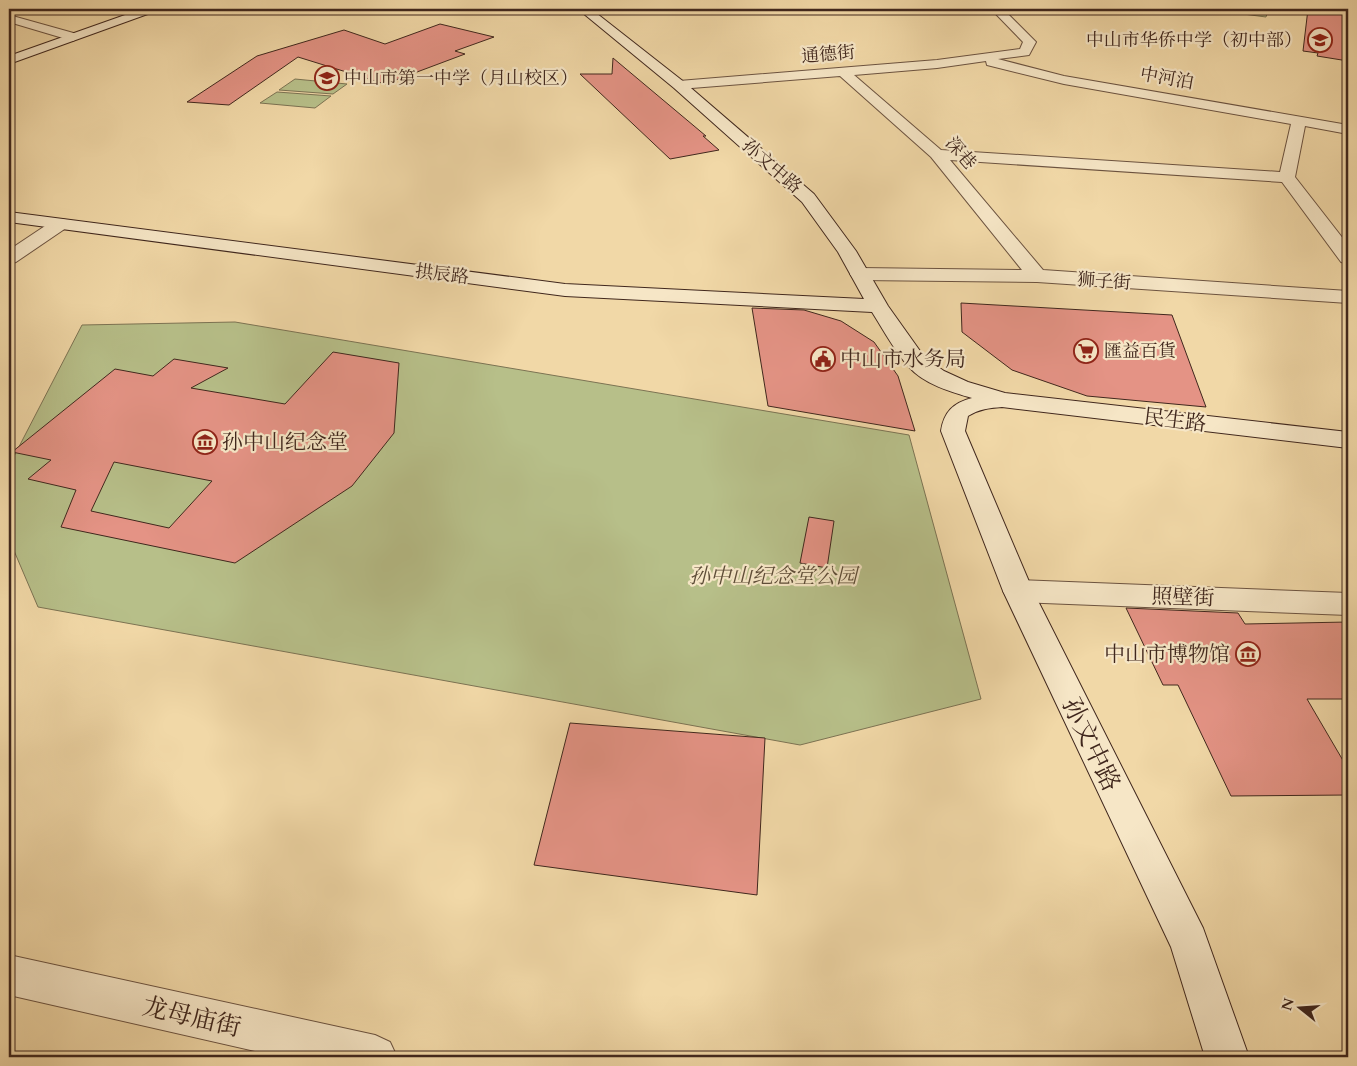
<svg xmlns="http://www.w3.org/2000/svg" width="1357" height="1066" font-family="Cardo,'Noto Serif SC',serif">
<rect width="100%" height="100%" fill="#f1d8a7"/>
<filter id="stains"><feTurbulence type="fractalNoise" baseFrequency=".004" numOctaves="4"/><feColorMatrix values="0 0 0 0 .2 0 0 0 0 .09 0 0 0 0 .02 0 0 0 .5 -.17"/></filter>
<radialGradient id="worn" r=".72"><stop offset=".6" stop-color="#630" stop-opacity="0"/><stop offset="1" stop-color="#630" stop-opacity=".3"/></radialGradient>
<path fill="#b7bf89" stroke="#7c7353" d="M 1214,9 L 1268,11 L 1266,17 L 1213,10 Z
M 295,79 L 347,84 L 333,94 L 279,90 Z
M 277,92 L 331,96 L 315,108 L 260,103 Z
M 235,322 L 909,435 L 981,699 L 800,745 L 38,607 L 9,539 L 9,466 L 82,325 Z"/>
<path fill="#e49385" stroke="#40271d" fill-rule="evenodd" d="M 1308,9 L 1348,9 L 1348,61 L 1317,56 L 1318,53 L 1303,51 Z
M 440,24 L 494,37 L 455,51 L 465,54 L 385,84 L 298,57 L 229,105 L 187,102 L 257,56 L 344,30 L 385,44 Z
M 613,58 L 706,136 L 703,136 L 719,150 L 670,159 L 580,74 L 612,74 Z
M 961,303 L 1172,315 L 1206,407 L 1087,396 L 1012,370 L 962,332 Z
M 752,308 L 804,310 L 841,321 L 874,342 L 898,376 L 915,431 L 768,406 Z
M 333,352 L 399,363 L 394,433 L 352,486 L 235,563 L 61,527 L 76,490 L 28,479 L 51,460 L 12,452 L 115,369 L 153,376 L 174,359 L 228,368 L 191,388 L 285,404 ZM 114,462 L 212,481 L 169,528 L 91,511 Z
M 809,517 L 834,521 L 827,568 L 800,563 Z
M 1126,608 L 1238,613 L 1245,624 L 1348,622 L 1348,699 L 1307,699 L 1348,769 L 1348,795 L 1231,796 L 1178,685 L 1163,685 Z
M 570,723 L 765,738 L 757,895 L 534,865 Z"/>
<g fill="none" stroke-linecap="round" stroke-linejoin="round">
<defs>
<path id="street" d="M 991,9 L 1003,9 L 1036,42 L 1029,55 L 998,59 L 1064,76 L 1348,125 L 1348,134 L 1305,126 L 1295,177 L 1348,245 L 1348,264 L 1341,262 L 1282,182 L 950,160 L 1043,270 L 1348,291 L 1348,303 L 1037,282 L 860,280 L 853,278 L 850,274 L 853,270 L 860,268 L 1022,270 L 931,157 L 840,76 L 679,89 L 672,85 L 679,81 L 937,60 L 1020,49 L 1023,42 ZM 986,61 L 987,65 L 1064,84 L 1291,124 L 1280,172 L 941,150 L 854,75 L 937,68 Z
M 9,15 L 77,34 L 79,37 L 73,41 L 9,22 Z
M 60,219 L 66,220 L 69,224 L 66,228 L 16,262 L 9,264 L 9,250 L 54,220 Z
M 1018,580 L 1348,593 L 1348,615 L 1018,602 L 1008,599 L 1003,591 L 1008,583 Z
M 9,955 L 375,1035 L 390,1042 L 397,1057 L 281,1057 L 9,995 Z"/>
<path id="secondary" d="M 142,9 L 158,9 L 156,11 L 9,64 L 9,56 Z
M 578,9 L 591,9 L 684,82 L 814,194 L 856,251 L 888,306 L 925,358 L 944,371 L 968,382 L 1005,393 L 1348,432 L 1348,448 L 1002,407 C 990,408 979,409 968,416 L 965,431 L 1033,591 L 1203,928 L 1249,1057 L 1205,1057 L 1171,947 L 1003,591 L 941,431 C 944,412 953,403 972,398 C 951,392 924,384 909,367 C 895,352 883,329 872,312 L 565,296 L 9,222 L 9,212 L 565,284 L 864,299 L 838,252 L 802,202 L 674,88 Z"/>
</defs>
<use href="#street" stroke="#6c5340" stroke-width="2"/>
<use href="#secondary" stroke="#40271d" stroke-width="2"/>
<use href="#street" fill="#f6e6c6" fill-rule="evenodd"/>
<use href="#secondary" fill="#f6e6c6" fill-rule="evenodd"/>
</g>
<defs>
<symbol id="school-ring" viewBox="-11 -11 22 22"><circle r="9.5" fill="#f6e6c6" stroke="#8f2418" stroke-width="1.5"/><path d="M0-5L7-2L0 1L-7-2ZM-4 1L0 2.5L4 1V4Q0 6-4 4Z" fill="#8f2418"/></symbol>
<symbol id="supermarket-ring" viewBox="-11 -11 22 22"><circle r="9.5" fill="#f6e6c6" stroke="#8f2418" stroke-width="1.5"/><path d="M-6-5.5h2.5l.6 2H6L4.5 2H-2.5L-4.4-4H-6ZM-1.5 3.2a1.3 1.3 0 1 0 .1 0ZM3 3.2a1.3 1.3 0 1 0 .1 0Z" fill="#8f2418"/></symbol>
<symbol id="civic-ring" viewBox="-11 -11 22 22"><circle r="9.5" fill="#f6e6c6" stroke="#8f2418" stroke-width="1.5"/><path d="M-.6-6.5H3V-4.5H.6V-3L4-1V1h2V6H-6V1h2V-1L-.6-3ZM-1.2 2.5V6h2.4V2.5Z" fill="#8f2418"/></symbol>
<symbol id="museum-ring" viewBox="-11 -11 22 22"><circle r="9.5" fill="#f6e6c6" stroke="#8f2418" stroke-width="1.5"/><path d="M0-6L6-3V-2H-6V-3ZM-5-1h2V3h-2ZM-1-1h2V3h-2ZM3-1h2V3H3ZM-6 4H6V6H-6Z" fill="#8f2418"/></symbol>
</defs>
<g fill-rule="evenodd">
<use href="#school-ring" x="1306" y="26" width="28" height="28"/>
<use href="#school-ring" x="313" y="64" width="28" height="28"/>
<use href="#supermarket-ring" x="1072" y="337" width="28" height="28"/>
<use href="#civic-ring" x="809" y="345" width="28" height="28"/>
<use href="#museum-ring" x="191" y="428" width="28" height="28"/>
<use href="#museum-ring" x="1234" y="640" width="28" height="28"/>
</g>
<g text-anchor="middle" stroke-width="4.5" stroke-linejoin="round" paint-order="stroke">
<g font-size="18" fill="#40271d" stroke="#f6e6c6" text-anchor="start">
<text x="1302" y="46" text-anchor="end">中山市华侨中学（初中部）</text>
<text x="344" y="84">中山市第一中学（月山校区）</text>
<text x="1104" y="357">匯益百貨</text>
</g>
<g font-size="18" fill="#40271d" stroke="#f6e6c6">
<text transform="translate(828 54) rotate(-5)" y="6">通德街</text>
<text transform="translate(1167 78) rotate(10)" y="6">中河泊</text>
<text transform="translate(961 153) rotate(49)" y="6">深巷</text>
<text transform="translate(772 166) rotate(41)" y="6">孙文中路</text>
<text transform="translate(442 274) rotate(7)" y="6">拱辰路</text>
<text transform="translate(1104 281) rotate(4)" y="6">狮子街</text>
</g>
<g font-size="21" fill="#40271d" stroke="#f6e6c6" text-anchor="start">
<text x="840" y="366">中山市水务局</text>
<text x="222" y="449">孙中山纪念堂</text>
<text x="1230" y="661" text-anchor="end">中山市博物馆</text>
</g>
<g font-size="21" fill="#40271d" stroke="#f6e6c6">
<text transform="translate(1175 420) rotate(7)" y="7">民生路</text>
<text transform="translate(1183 597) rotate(2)" y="7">照壁街</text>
</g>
<g font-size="21" font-style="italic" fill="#5e4d38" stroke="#f6e6c6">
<text x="773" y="583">孙中山纪念堂公园</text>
</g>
<g font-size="25" fill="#40271d" stroke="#f6e6c6">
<text transform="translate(1092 744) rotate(64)" y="9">孙文中路</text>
<text transform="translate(192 1016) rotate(13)" y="9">龙母庙街</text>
</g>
</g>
<rect width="1357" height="1066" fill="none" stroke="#f1d8a7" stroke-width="30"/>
<rect x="10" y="10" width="1337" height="1046" fill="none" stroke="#40271d" stroke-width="2.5"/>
<rect x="15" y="15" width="1327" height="1036" fill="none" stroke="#40271d"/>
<g transform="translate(1300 1008) rotate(287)" stroke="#f6e6c6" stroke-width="4" paint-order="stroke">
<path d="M0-4L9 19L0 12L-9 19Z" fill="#40271d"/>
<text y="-8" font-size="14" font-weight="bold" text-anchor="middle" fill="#40271d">N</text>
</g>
<rect width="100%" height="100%" filter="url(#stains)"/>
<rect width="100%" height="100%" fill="url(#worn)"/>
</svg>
